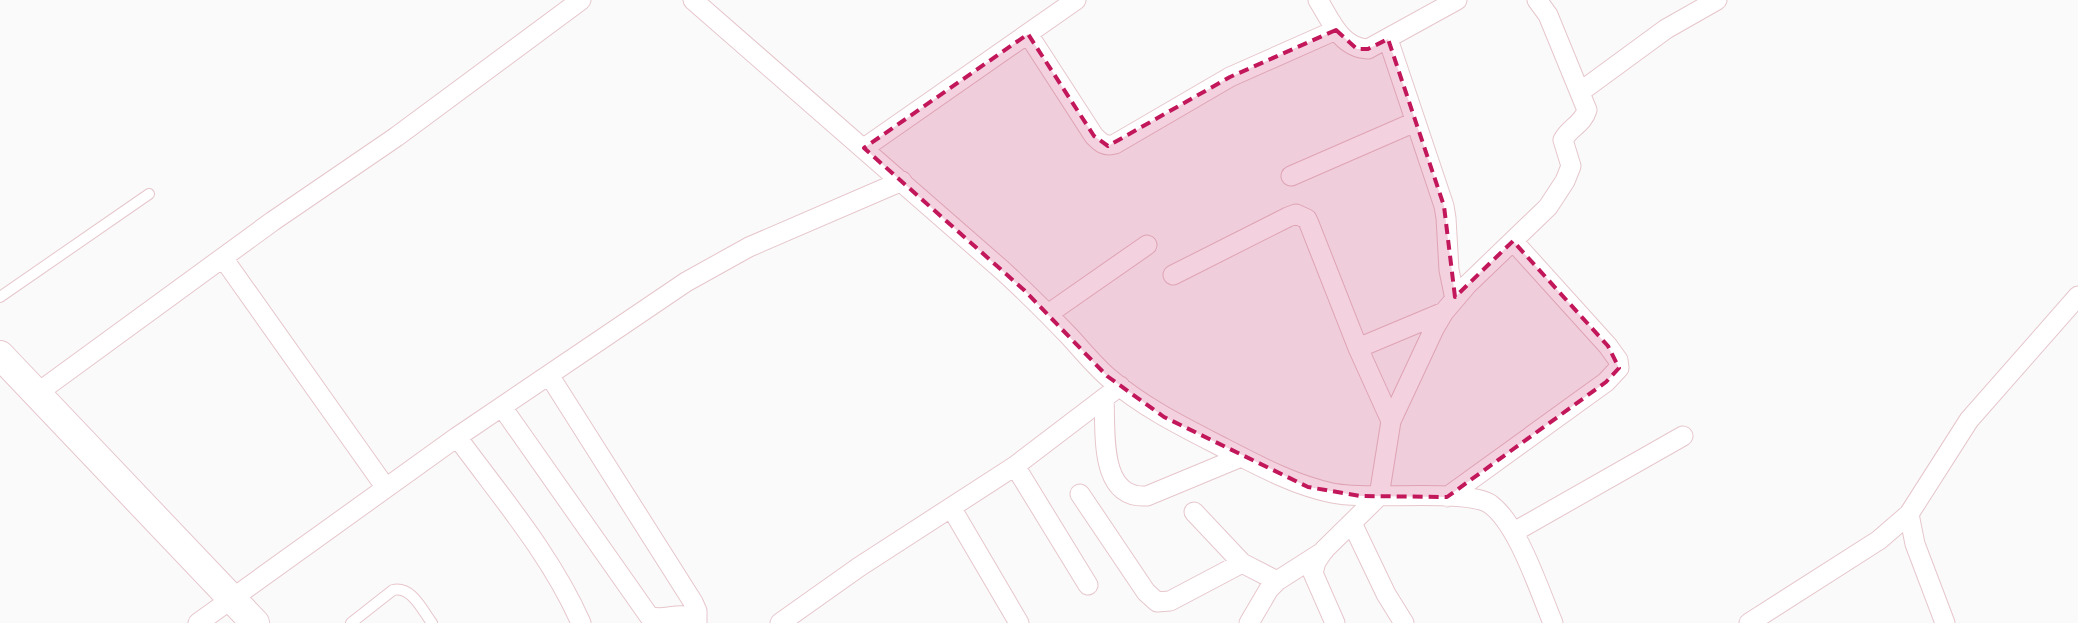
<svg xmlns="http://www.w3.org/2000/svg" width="2078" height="623" font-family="'Alegreya Sans',sans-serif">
<rect width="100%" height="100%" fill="#fafafa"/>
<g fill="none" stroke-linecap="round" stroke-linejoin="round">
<defs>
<path id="lane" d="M 0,297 L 149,194
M 351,623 L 393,590 C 412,586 422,610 432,623"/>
<path id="street" d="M 693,0 L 1002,270 C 1026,292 1048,314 1070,337 C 1082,350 1095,366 1109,378 C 1144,408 1183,427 1224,448 C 1259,466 1294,485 1332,493 C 1368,501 1466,488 1490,504 C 1518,524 1539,590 1553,623
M 1318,0 C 1331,21 1341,48 1368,49 L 1457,0
M 1028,34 L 1094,136 C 1101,143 1105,147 1115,144 L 1230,77 L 1336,30
M 1388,39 L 1444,206 L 1446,218 L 1449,270 L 1455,299
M 1580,92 L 1666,29 L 1717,0
M 864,148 L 1076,0
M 1291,176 L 1415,122
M 223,258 L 386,488
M 1173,275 L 1288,217 L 1296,214 L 1307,219 L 1310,226 L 1358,348 L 1391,421
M 1048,314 L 1147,245
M 1358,348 L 1444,312
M 549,375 L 693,602 L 697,611 L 697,622
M 36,394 L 273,221 L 396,137 L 581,0
M 1104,398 C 1106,431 1098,499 1147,496 L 1241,457
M 502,407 L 649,616 C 666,623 683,607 697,623
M 457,437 C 501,497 551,555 581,623
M 1015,466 L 1088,585
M 1080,494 L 1146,592 L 1157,602 L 1170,601 L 1242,563
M 1447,497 L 1606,382 L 1619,368 L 1618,360 L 1608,346 L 1513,241
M 952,509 L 1019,623
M 1194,512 L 1242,563 L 1277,581
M 1909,514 L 1969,420 L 2078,296
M 1352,523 L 1386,594 L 1404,623
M 1514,532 L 1683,436
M 198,623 L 457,437 L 686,282 L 749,247 L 902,181
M 780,623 L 859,567 L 1015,466 L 1120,386
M 1249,623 L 1269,589 L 1277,581 L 1324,551
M 1335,623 L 1313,573 L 1316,562 L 1324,550 L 1379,496 L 1391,421 L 1434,329 L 1444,312 L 1467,285 L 1548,207 L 1565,181 L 1571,166 L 1563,140 C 1569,128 1583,124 1587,110 L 1548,15 L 1537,0
M 1749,623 L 1879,540 L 1909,514 L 1915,544 L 1945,623"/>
<path id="highway" d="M 0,355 L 255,623"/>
</defs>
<use href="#lane" stroke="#e6c6cc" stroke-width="12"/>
<use href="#street" stroke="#e6c6cc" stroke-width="21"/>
<use href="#highway" stroke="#e6c6cc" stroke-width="30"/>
<use href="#lane" stroke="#fff" stroke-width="10"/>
<use href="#street" stroke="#fff" stroke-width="19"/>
<use href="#highway" stroke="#fff" stroke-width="28"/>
</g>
<path fill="#c2185b" fill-opacity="0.2" stroke="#c2185b" stroke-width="4" stroke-dasharray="10 6" stroke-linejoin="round" d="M 1336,30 L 1357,49 L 1368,49 L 1388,39 L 1444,206 L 1455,297 L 1513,241 L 1608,346 L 1619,368 L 1606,382 L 1447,497 L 1360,496 L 1308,487 L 1164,417 L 1107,376 L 1024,290 L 864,148 L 1028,34 L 1094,136 L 1108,146 L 1230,77 Z"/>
</svg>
